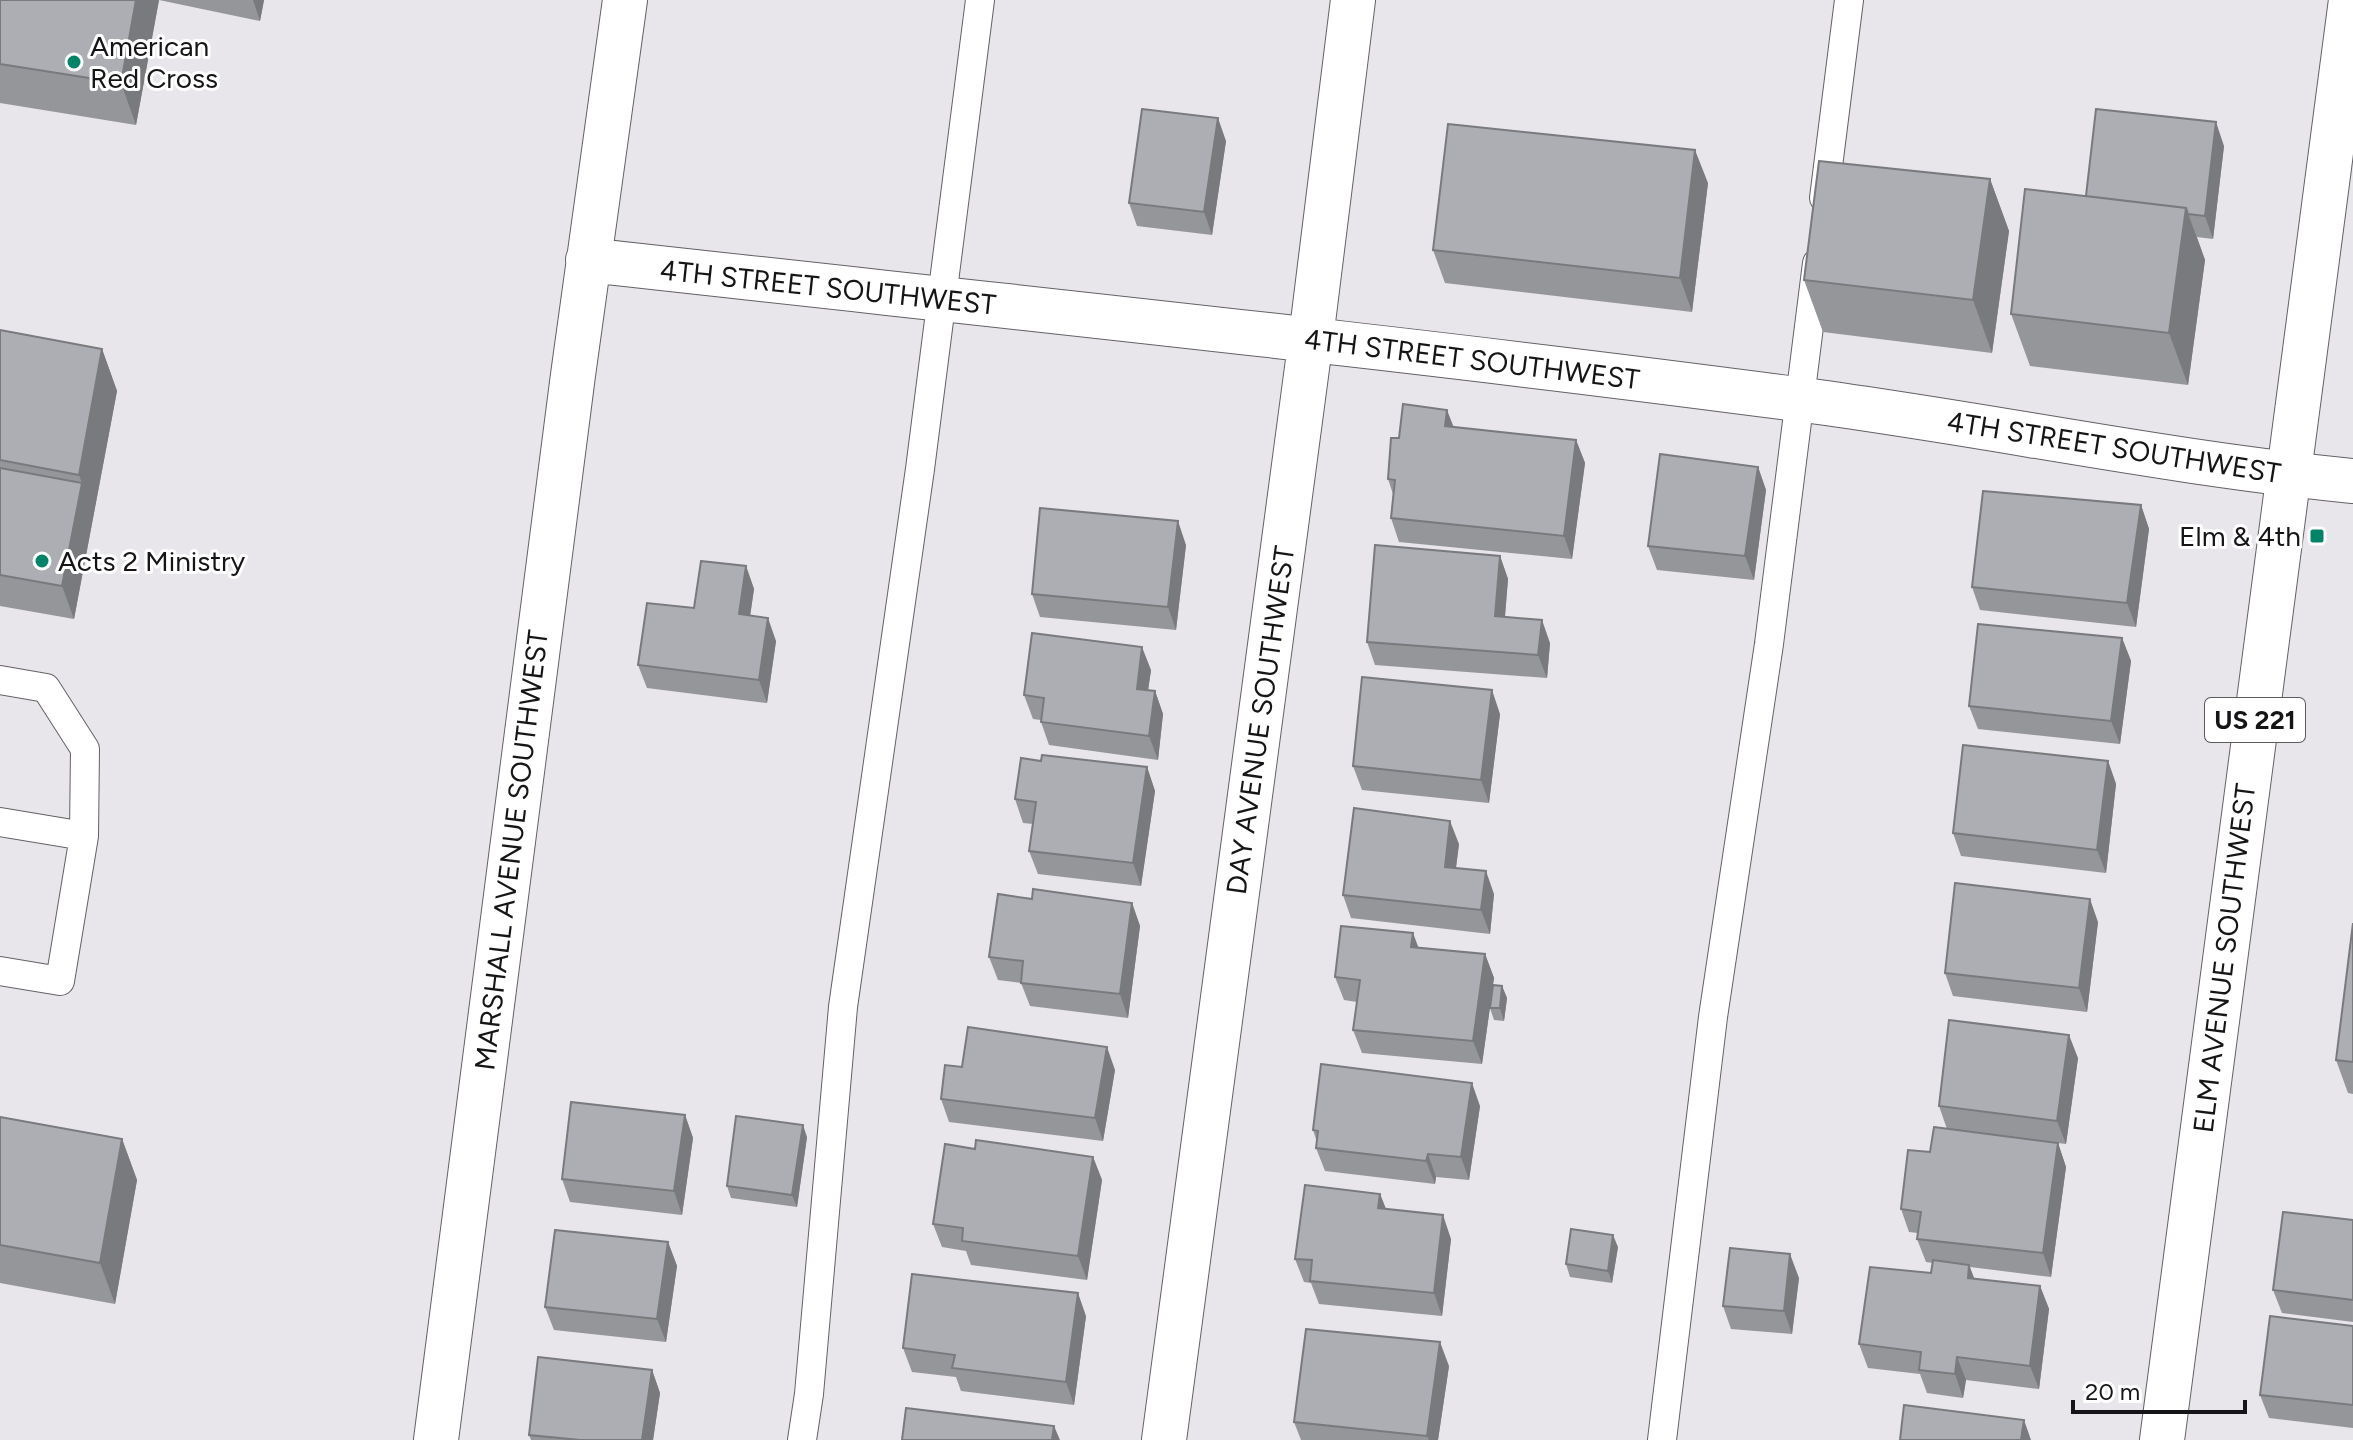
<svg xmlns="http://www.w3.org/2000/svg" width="2353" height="1440" font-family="Figtree,sans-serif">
<rect width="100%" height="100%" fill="#e8e5eb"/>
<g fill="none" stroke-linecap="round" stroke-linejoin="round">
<defs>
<path id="service" d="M 1824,198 L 1849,0
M 0,680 L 46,688 L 85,749 L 84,836
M 0,822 L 84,836 L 60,981 L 0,971
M 802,1440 L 809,1394 L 843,1007 L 920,469 L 980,0
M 1662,1440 L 1713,1017 L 1769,644 L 1817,263"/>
<path id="minor" d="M 588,260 C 991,305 1394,346 1796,399 C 1982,423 2166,463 2353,481
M 436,1440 L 573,375 L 625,0
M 1164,1440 L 1311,338 L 1353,0"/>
<path id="primary" d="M 2162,1440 L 2351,0"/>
</defs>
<use href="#service" stroke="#646166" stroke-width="30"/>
<use href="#minor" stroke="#646166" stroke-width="46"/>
<use href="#primary" stroke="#646166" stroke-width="46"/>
<use href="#service" stroke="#fff" stroke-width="28"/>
<use href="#minor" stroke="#fff" stroke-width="44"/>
<use href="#primary" stroke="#fff" stroke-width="44"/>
</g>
<path fill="#95969a" d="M 0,0 L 264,0 L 260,21 L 159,0 L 136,125 L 0,103 Z
M 1226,141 L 1212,235 L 1137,226 L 1129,203 Z
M 2224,146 L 2213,239 L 2197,237 L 2205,260 L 2188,385 L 2030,366 L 2011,314 L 2086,196 Z
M 1990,179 L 2009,231 L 1992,353 L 1823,332 L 1804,280 Z
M 1708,183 L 1692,312 L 1445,283 L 1433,250 Z
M 0,330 L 102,349 L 117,391 L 74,619 L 0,606 Z
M 1454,427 L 1576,440 L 1585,463 L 1572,559 L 1399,542 L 1391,518 L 1393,494 L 1388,479 L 1399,438 Z
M 1758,467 L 1766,490 L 1754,580 L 1657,570 L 1648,546 Z
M 2141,505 L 2149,529 L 2136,627 L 1980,610 L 1972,587 Z
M 1186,545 L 1176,630 L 1040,617 L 1032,594 Z
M 1500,556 L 1508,579 L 1505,617 L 1550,643 L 1547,678 L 1375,665 L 1367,642 Z
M 746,566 L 754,589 L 750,616 L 776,641 L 767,703 L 647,688 L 638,665 L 694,608 Z
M 2122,638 L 2131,661 L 2120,744 L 1978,729 L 1969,706 Z
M 1151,670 L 1148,690 L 1155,691 L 1163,714 L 1158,760 L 1049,745 L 1041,722 L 1041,720 L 1033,719 L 1024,695 Z
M 1500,714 L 1489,803 L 1362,790 L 1353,766 Z
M 1041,761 L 1147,767 L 1155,791 L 1141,886 L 1038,874 L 1029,851 L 1033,824 L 1023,823 L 1015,799 Z
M 2108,761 L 2116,784 L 2106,873 L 1961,856 L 1953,833 Z
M 1459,844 L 1456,868 L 1494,894 L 1490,934 L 1351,918 L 1343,895 Z
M 1032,899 L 1132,903 L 1140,926 L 1128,1018 L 1030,1006 L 1021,983 L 998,980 L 989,957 Z
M 2098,922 L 2087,1012 L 1953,996 L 1945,973 Z
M 2353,923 L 2353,1094 L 2348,1093 L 2336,1060 Z
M 1418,948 L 1485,954 L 1494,978 L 1491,996 L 1502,986 L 1507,998 L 1504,1021 L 1494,1020 L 1490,1008 L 1482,1064 L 1362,1053 L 1353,1030 L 1357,1002 L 1344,1000 L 1335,977 Z
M 2078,1058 L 2066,1144 L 2058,1143 L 2066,1167 L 2051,1277 L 1970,1267 L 1974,1279 L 2040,1286 L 2049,1309 L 2039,1389 L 1966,1380 L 1963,1398 L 1927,1393 L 1920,1374 L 1868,1368 L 1859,1344 L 1931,1273 L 1933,1263 L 1926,1262 L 1917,1239 L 1918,1233 L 1909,1232 L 1901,1209 L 1930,1152 L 1947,1129 L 1939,1106 Z
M 962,1067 L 1115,1070 L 1103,1141 L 949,1122 L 941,1099 Z
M 1480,1106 L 1469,1180 L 1436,1177 L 1435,1184 L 1325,1171 L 1316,1148 L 1317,1142 L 1313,1130 Z
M 685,1115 L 693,1138 L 682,1215 L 570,1202 L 562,1179 Z
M 0,1117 L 122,1139 L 137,1180 L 115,1304 L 0,1283 Z
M 807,1137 L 797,1207 L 731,1198 L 727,1186 Z
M 975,1149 L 1093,1157 L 1102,1180 L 1087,1280 L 971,1265 L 966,1251 L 942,1247 L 933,1224 Z
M 1380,1194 L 1386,1209 L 1451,1239 L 1442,1316 L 1319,1304 L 1311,1283 L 1304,1282 L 1295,1259 Z
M 2353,1220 L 2353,1322 L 2282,1313 L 2273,1290 Z
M 668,1242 L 677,1266 L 666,1342 L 554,1330 L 545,1307 Z
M 1618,1247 L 1612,1283 L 1570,1277 L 1566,1264 Z
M 1799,1278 L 1792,1334 L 1731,1329 L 1723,1306 Z
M 1086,1316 L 1074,1405 L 961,1391 L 956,1377 L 912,1372 L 903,1348 Z
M 2353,1326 L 2353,1428 L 2269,1418 L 2260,1395 Z
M 1449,1366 L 1438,1440 L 1301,1440 L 1294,1422 Z
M 652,1370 L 660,1393 L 653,1440 L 531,1440 L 529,1435 Z"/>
<path fill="#797a7d" d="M 136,0 L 159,0 L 136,125 L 121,83 Z
M 253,0 L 264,0 L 260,21 Z
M 1218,118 L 1226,141 L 1212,235 L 1204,212 Z
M 2216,122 L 2224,146 L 2213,239 L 2205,216 Z
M 1695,150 L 1708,183 L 1692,312 L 1680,278 Z
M 1990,179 L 2009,231 L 1992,353 L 1973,300 Z
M 2186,208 L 2205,260 L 2188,385 L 2169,333 Z
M 102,349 L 117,391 L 74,619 L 62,586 L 82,483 L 79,475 Z
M 1447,410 L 1456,433 L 1445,426 Z
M 1576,440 L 1585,463 L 1572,559 L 1564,536 Z
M 1758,467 L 1766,490 L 1754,580 L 1745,556 Z
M 2141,505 L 2149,529 L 2136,627 L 2127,603 Z
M 1178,521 L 1186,545 L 1176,630 L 1168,607 Z
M 1500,556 L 1508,579 L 1503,639 L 1495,616 Z
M 746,566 L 754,589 L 747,637 L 739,614 Z
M 768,618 L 776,641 L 767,703 L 759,680 Z
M 1542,620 L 1550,643 L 1547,678 L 1538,655 Z
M 2122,638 L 2131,661 L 2120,744 L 2111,721 Z
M 1142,647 L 1151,670 L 1145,712 L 1137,689 Z
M 1492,690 L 1500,714 L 1489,803 L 1481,780 Z
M 1155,691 L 1163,714 L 1158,760 L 1149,736 Z
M 2108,761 L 2116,784 L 2106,873 L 2097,850 Z
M 1147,767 L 1155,791 L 1141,886 L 1133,863 Z
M 1450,821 L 1459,844 L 1453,890 L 1445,867 Z
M 1486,871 L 1494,894 L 1490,934 L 1481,910 Z
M 2090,899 L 2098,922 L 2087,1012 L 2079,988 Z
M 1132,903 L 1140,926 L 1128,1018 L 1120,994 Z
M 1413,933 L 1422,957 L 1411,947 Z
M 1485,954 L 1494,978 L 1482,1064 L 1473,1041 Z
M 1502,986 L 1507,998 L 1504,1021 L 1500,1008 Z
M 2069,1035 L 2078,1058 L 2066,1144 L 2057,1121 Z
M 1107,1047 L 1115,1070 L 1103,1141 L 1095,1118 Z
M 1472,1083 L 1480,1106 L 1469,1180 L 1461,1157 Z
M 685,1115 L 693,1138 L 682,1215 L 674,1191 Z
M 803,1125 L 807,1137 L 797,1207 L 792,1195 Z
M 122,1139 L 137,1180 L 115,1304 L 100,1263 Z
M 2058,1143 L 2066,1167 L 2051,1277 L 2043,1253 Z
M 1428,1154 L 1436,1177 L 1435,1184 L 1426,1161 Z
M 1093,1157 L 1102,1180 L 1087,1280 L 1078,1256 Z
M 1380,1194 L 1389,1217 L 1378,1208 Z
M 1443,1215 L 1451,1239 L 1442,1316 L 1434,1293 Z
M 1613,1235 L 1618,1247 L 1612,1283 L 1608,1271 Z
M 668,1242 L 677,1266 L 666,1342 L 657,1319 Z
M 1790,1254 L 1799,1278 L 1792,1334 L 1784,1311 Z
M 1969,1265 L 1978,1288 L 1968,1278 Z
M 2040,1286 L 2049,1309 L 2039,1389 L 2030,1366 Z
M 1078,1293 L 1086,1316 L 1074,1405 L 1066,1382 Z
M 1440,1342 L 1449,1366 L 1438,1440 L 1429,1440 L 1427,1436 Z
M 1957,1357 L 1966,1380 L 1963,1398 L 1955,1374 Z
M 652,1370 L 660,1393 L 653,1440 L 642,1440 Z
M 2024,1420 L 2031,1440 L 2021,1440 Z
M 1054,1426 L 1060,1440 L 1052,1440 Z"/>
<path fill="#adaeb3" stroke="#797a7d" stroke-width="2" d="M 0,0 L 136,0 L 121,83 L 0,64 Z
M 1142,109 L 1218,118 L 1204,212 L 1129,203 Z
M 2096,109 L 2216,122 L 2205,216 L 2188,214 L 2186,208 L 2086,196 Z
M 1448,124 L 1695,150 L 1680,278 L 1433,250 Z
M 1819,161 L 1990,179 L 1973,300 L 1804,280 Z
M 2025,189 L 2186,208 L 2169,333 L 2011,314 Z
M 0,330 L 102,349 L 79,475 L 0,460 Z
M 1403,404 L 1447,410 L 1445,426 L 1576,440 L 1564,536 L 1391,518 L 1395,480 L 1388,479 L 1391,438 L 1399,438 Z
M 1660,454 L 1758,467 L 1745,556 L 1648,546 Z
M 0,468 L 82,483 L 62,586 L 0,575 Z
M 1983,491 L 2141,505 L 2127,603 L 1972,587 Z
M 1040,508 L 1178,521 L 1168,607 L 1032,594 Z
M 1375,545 L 1500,556 L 1495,616 L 1542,620 L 1538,655 L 1367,642 Z
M 701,561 L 746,566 L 739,614 L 768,618 L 759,680 L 638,665 L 647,603 L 694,608 Z
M 1978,624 L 2122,638 L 2111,721 L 1969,706 Z
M 1032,633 L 1142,647 L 1137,689 L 1155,691 L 1149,736 L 1041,722 L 1044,698 L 1024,695 Z
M 1362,677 L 1492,690 L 1481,780 L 1353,766 Z
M 1963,745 L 2108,761 L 2097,850 L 1953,833 Z
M 1042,755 L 1147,767 L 1133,863 L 1029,851 L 1036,802 L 1015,799 L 1021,758 L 1041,761 Z
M 1354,808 L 1450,821 L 1445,867 L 1486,871 L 1481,910 L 1343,895 Z
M 1955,883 L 2090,899 L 2079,988 L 1945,973 Z
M 1033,889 L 1132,903 L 1120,994 L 1021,983 L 1023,961 L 989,957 L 998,894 L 1032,899 Z
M 2353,923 L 2353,1062 L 2336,1060 Z
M 1341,926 L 1413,933 L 1411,947 L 1485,954 L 1473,1041 L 1353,1030 L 1360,980 L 1335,977 Z
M 1493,985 L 1502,986 L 1500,1008 L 1490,1008 Z
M 1949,1020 L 2069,1035 L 2057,1121 L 1939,1106 Z
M 968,1027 L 1107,1047 L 1095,1118 L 941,1099 L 945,1065 L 962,1067 Z
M 1321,1064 L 1472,1083 L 1461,1157 L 1428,1154 L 1426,1161 L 1316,1148 L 1318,1131 L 1313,1130 Z
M 571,1102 L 685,1115 L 674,1191 L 562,1179 Z
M 736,1116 L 803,1125 L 792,1195 L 727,1186 Z
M 0,1117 L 122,1139 L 100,1263 L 0,1245 Z
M 1934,1127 L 2058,1143 L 2043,1253 L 1917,1239 L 1921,1212 L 1901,1209 L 1908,1150 L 1930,1152 Z
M 976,1140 L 1093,1157 L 1078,1256 L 962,1241 L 963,1228 L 933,1224 L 945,1144 L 975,1149 Z
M 1305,1185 L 1380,1194 L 1378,1208 L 1443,1215 L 1434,1293 L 1310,1281 L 1312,1260 L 1295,1259 Z
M 2283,1212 L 2353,1220 L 2353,1300 L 2273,1290 Z
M 1571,1229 L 1613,1235 L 1608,1271 L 1566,1264 Z
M 555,1230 L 668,1242 L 657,1319 L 545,1307 Z
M 1730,1248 L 1790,1254 L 1784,1311 L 1723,1306 Z
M 1933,1260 L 1969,1265 L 1968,1278 L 2040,1286 L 2030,1366 L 1957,1357 L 1955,1374 L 1919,1370 L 1921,1352 L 1859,1344 L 1870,1267 L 1931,1273 Z
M 912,1274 L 1078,1293 L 1066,1382 L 952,1368 L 955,1355 L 903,1348 Z
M 2270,1316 L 2353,1326 L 2353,1405 L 2260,1395 Z
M 1306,1329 L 1440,1342 L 1427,1436 L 1294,1422 Z
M 538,1357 L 652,1370 L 642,1440 L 580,1440 L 529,1435 Z
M 1904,1405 L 2024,1420 L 2021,1440 L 1900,1440 Z
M 906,1408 L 1054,1426 L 1052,1440 L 902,1440 Z"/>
<g fill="#008467" stroke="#fff" stroke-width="3">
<circle cx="74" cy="62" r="8"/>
<rect x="2309" y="528" width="16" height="16" rx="4"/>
<circle cx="42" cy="561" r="8"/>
</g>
<g text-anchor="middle" stroke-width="6" stroke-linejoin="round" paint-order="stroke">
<rect fill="#fff" stroke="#5b5a5c" stroke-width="2" x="2205" y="698" width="100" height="44" rx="6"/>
<g font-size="26" font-weight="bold" fill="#151416">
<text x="2255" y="729">US 221</text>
</g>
<g font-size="28" fill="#151416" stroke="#fff" text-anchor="start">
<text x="90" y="56">American<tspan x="90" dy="32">Red Cross</tspan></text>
<text x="2301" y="546" text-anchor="end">Elm &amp; 4th</text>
<text x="58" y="571">Acts 2 Ministry</text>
</g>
<g font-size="28" fill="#151416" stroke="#fff">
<text transform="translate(828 287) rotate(6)" y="10">4TH STREET SOUTHWEST</text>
<text transform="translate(1472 359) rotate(7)" y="10">4TH STREET SOUTHWEST</text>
<text transform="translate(2114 447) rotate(9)" y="10">4TH STREET SOUTHWEST</text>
<text transform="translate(1260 720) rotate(-82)" y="10">DAY AVENUE SOUTHWEST</text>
<text transform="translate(511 850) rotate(-83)" y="10">MARSHALL AVENUE SOUTHWEST</text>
<text transform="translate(2224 958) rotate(-83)" y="10">ELM AVENUE SOUTHWEST</text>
</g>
</g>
<path d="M2073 1400v12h172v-12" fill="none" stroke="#151416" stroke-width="4"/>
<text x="2085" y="1400" font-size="24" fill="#151416" stroke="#ffffff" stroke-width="6" paint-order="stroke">20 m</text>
</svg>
